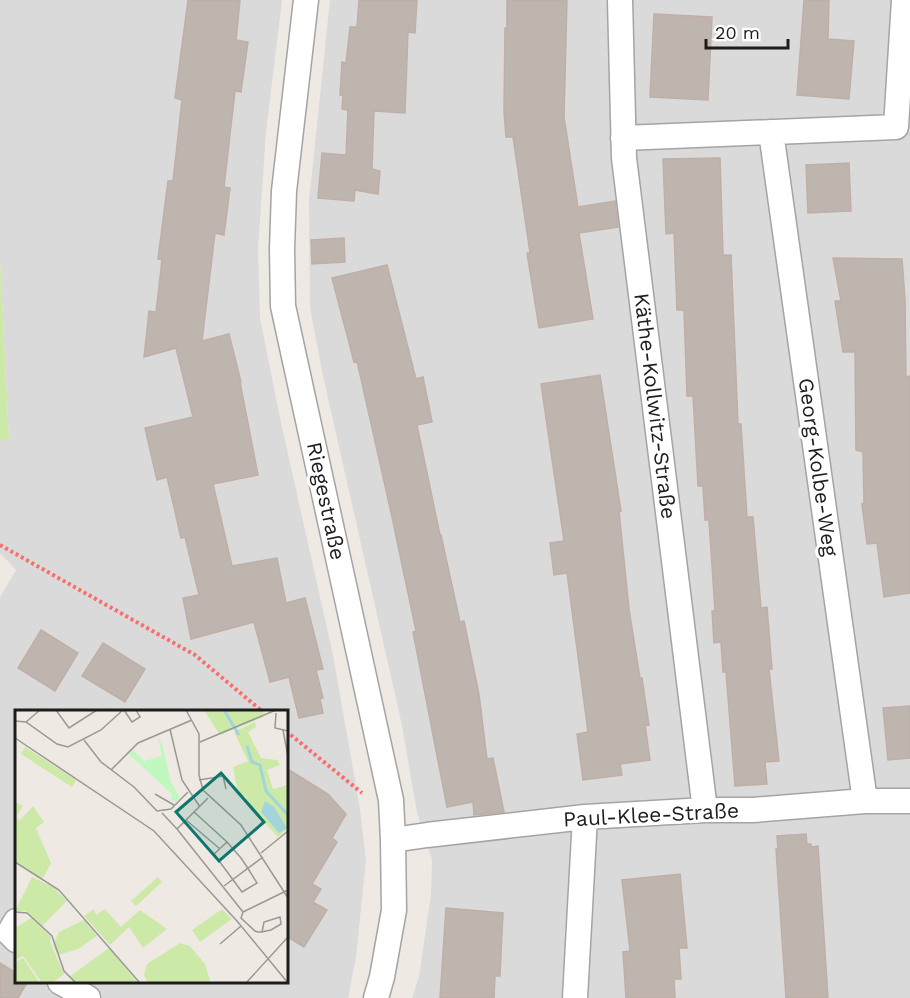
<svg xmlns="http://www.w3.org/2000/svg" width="910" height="998" font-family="'Work Sans',sans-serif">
<rect width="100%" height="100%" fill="#eeeae3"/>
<path fill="#dbdada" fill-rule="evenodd" d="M 0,0 L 282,0 L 266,132 L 258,249 L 260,318 L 280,418 L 333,655 L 360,809 L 366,860 L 356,957 L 348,998 L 0,998 L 0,597 L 16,570 L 0,553 L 0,441 L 9,439 L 0,260 ZM 16,712 L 286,712 L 286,982 L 16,982 Z
M 330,0 L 910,0 L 910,998 L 412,998 L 419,977 L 431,894 L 432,860 L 417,812 L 401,721 L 323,376 L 310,308 L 309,201 Z"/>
<path fill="#cde9a8" d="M 0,260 L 9,439 L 0,441 Z"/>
<path fill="#bfb5af" stroke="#c0afa5" stroke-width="1.5" d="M 188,0 L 240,0 L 236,40 L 248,42 L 241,92 L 235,91 L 224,187 L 230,188 L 224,235 L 215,233 L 202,341 L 229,334 L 241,382 L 240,382 L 258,475 L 213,484 L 232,566 L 277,558 L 286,603 L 305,598 L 323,669 L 316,670 L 323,698 L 320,699 L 323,713 L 299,718 L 289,677 L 270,682 L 254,622 L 191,639 L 183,598 L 199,595 L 185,537 L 181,538 L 167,477 L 157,480 L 145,428 L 193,417 L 176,348 L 144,357 L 149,311 L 156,312 L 162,260 L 158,259 L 168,181 L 173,181 L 182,100 L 175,98 Z
M 359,0 L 417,0 L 415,33 L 408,32 L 405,113 L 374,111 L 372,169 L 380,171 L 378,194 L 355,190 L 354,201 L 318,198 L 322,153 L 346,155 L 348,110 L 342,109 L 343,95 L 340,95 L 342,62 L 346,63 L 350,27 L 357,27 Z
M 507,0 L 567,0 L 564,117 L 578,207 L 615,201 L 618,227 L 579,233 L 593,319 L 539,328 L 527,253 L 530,253 L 513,137 L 506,137 L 504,112 L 505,28 L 507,28 Z
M 804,0 L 829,0 L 828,39 L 854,41 L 849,99 L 797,95 Z
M 654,14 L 712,17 L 708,100 L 650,97 Z
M 720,158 L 723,255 L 731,255 L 738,424 L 741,424 L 747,517 L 753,517 L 761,608 L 767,607 L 772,669 L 769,669 L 779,761 L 765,762 L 767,784 L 735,786 L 726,672 L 723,672 L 721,642 L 714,643 L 712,611 L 715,611 L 709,520 L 705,520 L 703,486 L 698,486 L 693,396 L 687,396 L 684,310 L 677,310 L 674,233 L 666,234 L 663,159 Z
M 849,163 L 851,211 L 808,213 L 806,165 Z
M 344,238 L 345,262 L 312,264 L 311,240 Z
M 833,258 L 902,259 L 905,300 L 906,377 L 910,376 L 910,593 L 884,597 L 877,543 L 867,544 L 862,504 L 864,503 L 863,452 L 856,450 L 855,352 L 843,352 L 835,301 L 841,301 Z
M 387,265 L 416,379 L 423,377 L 432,422 L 417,425 L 440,535 L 441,535 L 460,622 L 464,621 L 479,694 L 487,759 L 493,758 L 504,812 L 474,815 L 473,802 L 447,807 L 413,632 L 416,631 L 392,517 L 357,361 L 354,362 L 332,278 Z
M 600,375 L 621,511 L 619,511 L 629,609 L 640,678 L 642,678 L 649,725 L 645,724 L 650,760 L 620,764 L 622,775 L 583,780 L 577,734 L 588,732 L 567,573 L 554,575 L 550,543 L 564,541 L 541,384 Z
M 41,630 L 78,653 L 55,691 L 18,668 Z
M 103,643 L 145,669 L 125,702 L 82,676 Z
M 910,706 L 910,758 L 888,760 L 883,708 Z
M 286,768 L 328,794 L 346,814 L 332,838 L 337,842 L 312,884 L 321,889 L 313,902 L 327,910 L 304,947 L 286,936 Z
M 806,834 L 807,844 L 811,844 L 811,847 L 818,846 L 828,998 L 786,998 L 776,849 L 778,849 L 777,836 Z
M 680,874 L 687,948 L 679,948 L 681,979 L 674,979 L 675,998 L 626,998 L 623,952 L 630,951 L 622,880 Z
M 446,908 L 503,913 L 500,976 L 495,976 L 494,998 L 440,998 Z
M 0,963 L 16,973 L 16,981 L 28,981 L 18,998 L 0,998 Z"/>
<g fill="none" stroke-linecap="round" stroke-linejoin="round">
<defs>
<path id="street" d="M 306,0 L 284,191 L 282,249 L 283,306 L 391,800 L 393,840 L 394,910 L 382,977 L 376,998
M 620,0 L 624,158 L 705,810
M 771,132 L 865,801
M 623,138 L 896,127 L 904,0
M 393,840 L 427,835 L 585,817 L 705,810 L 753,810 L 865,801 L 910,801
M 16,921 L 9,933 L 16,940
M 60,982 L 88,998
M 575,998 L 585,817"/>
</defs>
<use href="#street" stroke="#a4a4a4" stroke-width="27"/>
<path stroke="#fa6d69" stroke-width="4" stroke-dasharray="3 3" stroke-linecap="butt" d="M 0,545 L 195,655 L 263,712
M 286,731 L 362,793"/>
<use href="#street" stroke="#fff" stroke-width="24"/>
</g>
<g text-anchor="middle" stroke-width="6" stroke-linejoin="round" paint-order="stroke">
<g font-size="21" fill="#1d1d1d" stroke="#fff">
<text transform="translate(655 406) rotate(83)" y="7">Käthe-Kollwitz-Straße</text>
<text transform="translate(818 467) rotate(82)" y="7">Georg-Kolbe-Weg</text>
<text transform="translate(326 501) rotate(78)" y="7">Riegestraße</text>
<text transform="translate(651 815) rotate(-3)" y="7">Paul-Klee-Straße</text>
</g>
</g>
<g transform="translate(15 710)">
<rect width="273" height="273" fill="#eeeae3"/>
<path d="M 189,0 L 248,0 L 249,7 L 205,25 ZM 240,12 L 241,17 L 233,22 L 246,48 L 262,50 L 265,55 L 252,60 L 258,79 L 273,75 L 273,118 L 263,127 L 229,91 L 232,87 L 223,85 L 218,57 L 233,51 L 219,22 ZM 10,37 L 61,70 L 57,77 L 6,44 ZM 0,92 L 8,96 L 2,106 L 4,111 L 18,96 L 29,112 L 21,118 L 36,153 L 27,170 L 0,151 ZM 17,167 L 38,177 L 52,191 L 27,216 L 11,201 L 0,201 ZM 143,167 L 147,172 L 121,196 L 116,191 ZM 79,199 L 81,205 L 90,199 L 106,217 L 125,200 L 152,219 L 128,238 L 114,217 L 95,235 L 69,206 ZM 207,199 L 217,209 L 185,232 L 177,220 ZM 16,208 L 36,227 L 35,232 L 49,264 L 37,273 L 27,273 L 8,246 L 0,250 L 0,218 ZM 69,210 L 82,226 L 63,239 L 43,245 L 38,235 L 44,222 ZM 165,233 L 175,236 L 190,254 L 196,273 L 133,273 L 129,265 L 132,254 ZM 94,238 L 123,273 L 61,273 L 54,267 ZM 8,248 L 24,272 L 22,273 L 0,273 L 0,252 Z" fill="#cde9a8"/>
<path d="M 142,25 L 148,37 L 156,72 L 165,88 L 160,92 L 156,90 L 157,84 L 113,43 L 117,39 L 129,51 L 147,46 Z" fill="#bff9c0"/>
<path d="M 250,91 L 259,97 L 272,118 L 264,123 L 246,102 Z" fill="#a3d4dc"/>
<path fill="none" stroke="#a3d4dc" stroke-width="3" d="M 209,0 L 224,25M 232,36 L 237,52 L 245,55 L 251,81 L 273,105"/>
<path fill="none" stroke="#9a9894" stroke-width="1.5" d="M 41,0 L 54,18 L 82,0M 109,0 L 117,12 L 125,7 L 121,0M 171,0 L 184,24 L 184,65 L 188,80 L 226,115 L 273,188M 261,3 L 260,18 L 273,21M 0,11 L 11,12 L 42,34 L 53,37 L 86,20 L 108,0M 11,12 L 25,0M 155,19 L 167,70 L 185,97M 268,20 L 273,47M 0,28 L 139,121 L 222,211 L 273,273M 69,30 L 86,52 L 119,77 L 142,101 L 156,99 L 173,82M 185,32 L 261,0M 96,60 L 123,33 L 177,10M 184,70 L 208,66 L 211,79M 140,84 L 159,95M 193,88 L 162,119 L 228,202M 179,102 L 211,131 L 212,132 L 226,148 L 232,157 L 242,173 L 227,182 L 199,144 L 212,132M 147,103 L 162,119M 171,110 L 205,139M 246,143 L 273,121M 0,152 L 44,180 L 125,273M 209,176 L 248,147M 0,202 L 12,203 L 37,226 L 49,261 L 61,273M 228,202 L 226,208 L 240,221 L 243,222 L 247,222 L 251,221 L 256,220 L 266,214 L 265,207 L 249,212 L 247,222M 228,202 L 273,180M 205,234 L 226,216M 231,273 L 273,227"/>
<path fill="#0f766e" fill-opacity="0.15" stroke="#0f766e" stroke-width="3" d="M 206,63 L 249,112 L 204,151 L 161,102 Z"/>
<rect width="273" height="273" fill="none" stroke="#1d1d1d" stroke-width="3"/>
</g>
<path d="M706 39v9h82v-9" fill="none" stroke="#1d1d1d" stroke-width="3"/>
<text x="715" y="39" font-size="18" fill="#1d1d1d" stroke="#ffffff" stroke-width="4.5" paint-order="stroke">20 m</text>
</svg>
